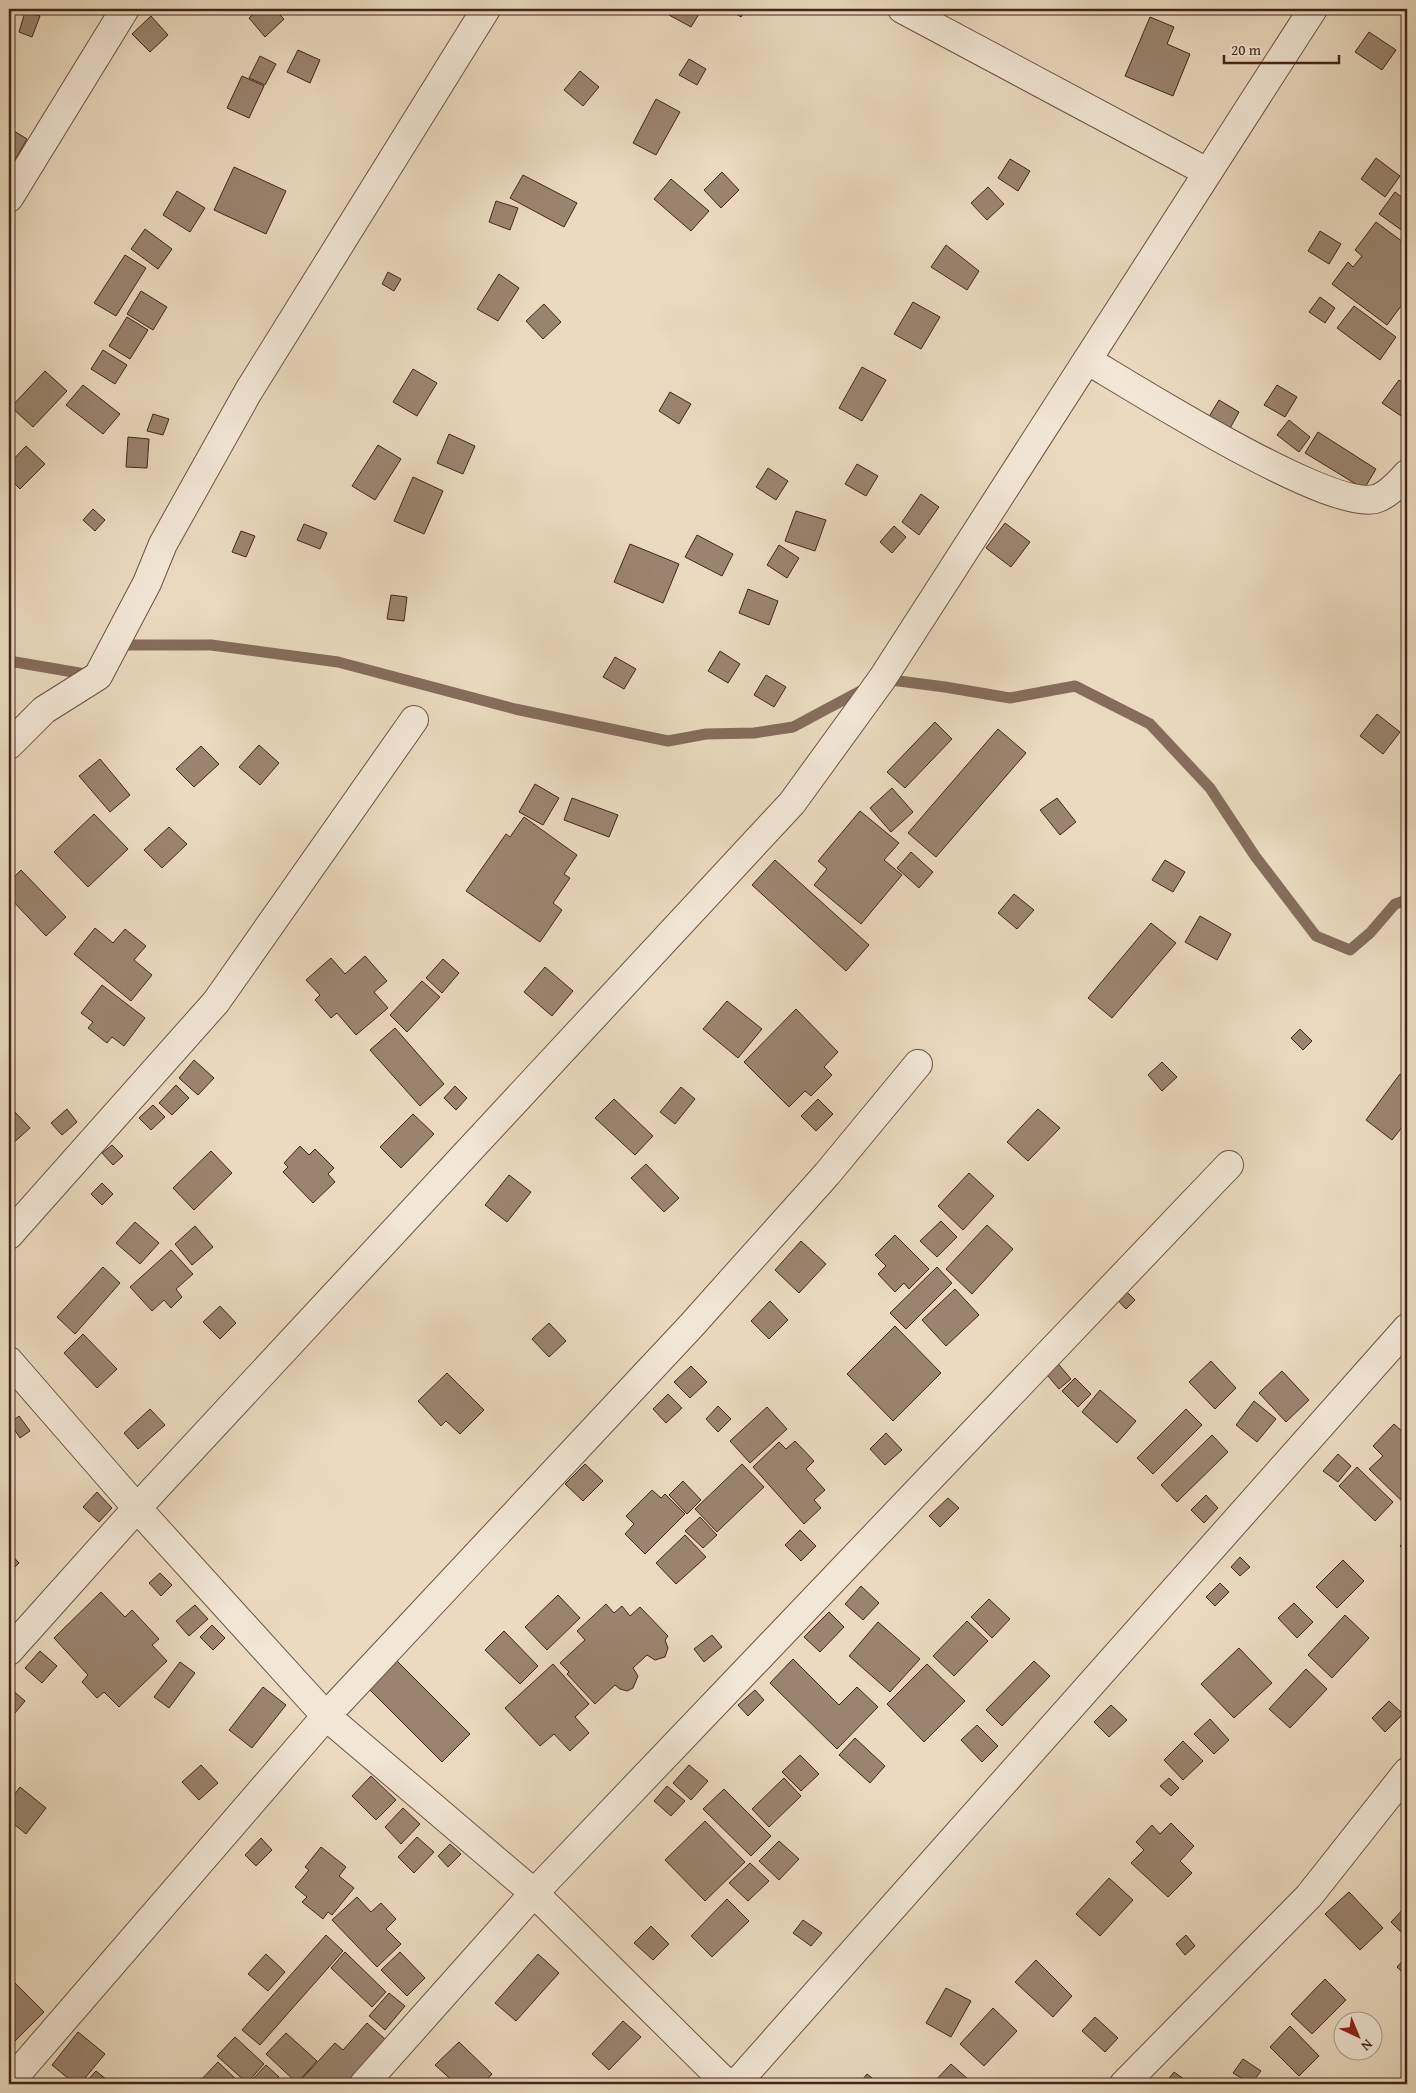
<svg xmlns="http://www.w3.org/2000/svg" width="1416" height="2093" font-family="'Gentium Book Plus',serif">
<rect width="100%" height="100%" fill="#ebdabf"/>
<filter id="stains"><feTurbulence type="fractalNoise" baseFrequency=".004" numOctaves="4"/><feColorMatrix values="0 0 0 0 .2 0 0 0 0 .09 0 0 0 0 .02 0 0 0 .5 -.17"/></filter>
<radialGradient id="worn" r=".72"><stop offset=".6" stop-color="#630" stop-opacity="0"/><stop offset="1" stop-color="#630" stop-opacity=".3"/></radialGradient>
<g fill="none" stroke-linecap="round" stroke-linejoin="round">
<path stroke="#866d5b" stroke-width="11" d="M 118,648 L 120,645 L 211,645 L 338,662 L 515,709 L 668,741 L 706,734 L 754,733 L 793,727 L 866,688
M 9,661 L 91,675
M 883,679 L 945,687 L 1010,698 L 1075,686 L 1150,724 L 1210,788 L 1255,856 L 1316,936 L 1350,950 L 1370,933 L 1395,904 L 1407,900"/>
</g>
<path fill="#9b846f" stroke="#442619" d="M 259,9 L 274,9 L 284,19 L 265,37 L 249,18 Z
M 673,9 L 702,9 L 691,27 L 669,15 Z
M 728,9 L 746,9 L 741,17 Z
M 25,12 L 40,16 L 32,37 L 19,32 Z
M 151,16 L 168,35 L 150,52 L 132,34 Z
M 1150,17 L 1174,27 L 1167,44 L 1190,54 L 1173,96 L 1125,76 Z
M 1369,32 L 1396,50 L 1382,70 L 1355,52 Z
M 298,50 L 320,60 L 310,83 L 287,72 Z
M 260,56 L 276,64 L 265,85 L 249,78 Z
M 689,59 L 706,69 L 697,85 L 679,75 Z
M 580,71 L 599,87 L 583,106 L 564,90 Z
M 242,76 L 264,86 L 249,118 L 227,108 Z
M 656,99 L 680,112 L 656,155 L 633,143 Z
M 9,128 L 27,139 L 9,170 Z
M 1376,158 L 1400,176 L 1385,197 L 1361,179 Z
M 1010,159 L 1030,171 L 1018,191 L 998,178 Z
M 234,167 L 286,191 L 266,234 L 214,210 Z
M 722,172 L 739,190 L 721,208 L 704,190 Z
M 523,175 L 577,203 L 564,227 L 510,198 Z
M 671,179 L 709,211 L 691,231 L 654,199 Z
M 988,187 L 1004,204 L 987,220 L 971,203 Z
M 177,191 L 205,208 L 190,232 L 163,215 Z
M 1395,192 L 1407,201 L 1407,234 L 1379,214 Z
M 496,201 L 518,208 L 510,230 L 489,222 Z
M 1376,222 L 1407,245 L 1407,298 L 1387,325 L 1332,284 L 1348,262 L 1353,267 L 1362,256 L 1355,250 Z
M 145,229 L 172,249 L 158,269 L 131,249 Z
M 1320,231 L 1341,244 L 1329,264 L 1308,251 Z
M 946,245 L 979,271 L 967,290 L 931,267 Z
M 125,255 L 146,268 L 116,316 L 94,303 Z
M 388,272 L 401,279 L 394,291 L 382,284 Z
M 499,274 L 519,288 L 498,321 L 477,309 Z
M 141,291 L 167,307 L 153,330 L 127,314 Z
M 1320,297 L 1335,308 L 1325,323 L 1309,312 Z
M 913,302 L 940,317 L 921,349 L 894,334 Z
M 544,304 L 561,322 L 543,339 L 526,321 Z
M 1354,306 L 1396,337 L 1380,360 L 1337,328 Z
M 127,317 L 148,330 L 130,359 L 109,346 Z
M 103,350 L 127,365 L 115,384 L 91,369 Z
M 862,367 L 886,380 L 862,421 L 839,408 Z
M 413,369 L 437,383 L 417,416 L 393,402 Z
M 45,371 L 67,391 L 33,427 L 11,407 Z
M 1399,380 L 1407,386 L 1407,420 L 1382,403 Z
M 83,385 L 120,414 L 103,434 L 66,405 Z
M 1277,385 L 1297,397 L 1285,417 L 1264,405 Z
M 670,392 L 691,404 L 679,424 L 659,411 Z
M 1219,400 L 1239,412 L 1228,432 L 1207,420 Z
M 153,414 L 169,419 L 163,435 L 147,431 Z
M 1289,420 L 1310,437 L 1299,452 L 1277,435 Z
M 1318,432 L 1376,469 L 1364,489 L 1305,453 Z
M 449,434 L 475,446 L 463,474 L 437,463 Z
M 128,437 L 149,439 L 147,468 L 126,467 Z
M 378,445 L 401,459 L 375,500 L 352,486 Z
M 26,446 L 45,464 L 20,489 L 9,478 L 9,464 Z
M 857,464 L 878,476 L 866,496 L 845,484 Z
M 768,468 L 788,481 L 776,500 L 756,487 Z
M 413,477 L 443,491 L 424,534 L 394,521 Z
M 921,494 L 939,507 L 919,535 L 902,522 Z
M 93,509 L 105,520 L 95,531 L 83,520 Z
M 796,511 L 826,520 L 815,551 L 785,541 Z
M 1005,523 L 1030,542 L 1011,567 L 986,548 Z
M 304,524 L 327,533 L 320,549 L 297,540 Z
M 894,526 L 906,537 L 892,553 L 880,542 Z
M 241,531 L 255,536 L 246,557 L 232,552 Z
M 697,535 L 733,554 L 722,576 L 685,557 Z
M 630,544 L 679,564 L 663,603 L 614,582 Z
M 779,545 L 799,558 L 787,578 L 767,565 Z
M 748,589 L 778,601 L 769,625 L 739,613 Z
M 391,595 L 407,597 L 404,621 L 387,619 Z
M 720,651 L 740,664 L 728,683 L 708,671 Z
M 615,657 L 636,669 L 624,689 L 603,677 Z
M 766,675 L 786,687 L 774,707 L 754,695 Z
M 1377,714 L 1400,732 L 1383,754 L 1360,736 Z
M 935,722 L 952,739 L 905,788 L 887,772 Z
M 998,729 L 1026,753 L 936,857 L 908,833 Z
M 259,745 L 279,763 L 260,785 L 239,767 Z
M 201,746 L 219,764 L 194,787 L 176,769 Z
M 100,759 L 130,795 L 110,812 L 79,776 Z
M 535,784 L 559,798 L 543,825 L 519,812 Z
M 892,788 L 913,812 L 891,832 L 870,808 Z
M 572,798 L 618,815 L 609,837 L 564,820 Z
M 1057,798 L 1076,822 L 1060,835 L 1040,810 Z
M 860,811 L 899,843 L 884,860 L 902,875 L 861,924 L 814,885 L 827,869 L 818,861 Z
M 94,814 L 128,849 L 88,887 L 54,852 Z
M 524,817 L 577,855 L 564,874 L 570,878 L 553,903 L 562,910 L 540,942 L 466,891 L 506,834 L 510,837 Z
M 169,827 L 187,844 L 162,868 L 144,850 Z
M 911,852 L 933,872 L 919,888 L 897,868 Z
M 775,860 L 869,945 L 846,971 L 752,885 Z
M 1165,860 L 1185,872 L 1173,892 L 1152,880 Z
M 21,870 L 66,917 L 46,936 L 9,897 L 9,882 Z
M 1014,894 L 1034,910 L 1017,929 L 998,913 Z
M 1200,916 L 1231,934 L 1217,960 L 1185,942 Z
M 1151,923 L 1176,943 L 1112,1018 L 1088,998 Z
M 95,928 L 113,943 L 125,929 L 146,946 L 134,960 L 152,975 L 131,1001 L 74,954 Z
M 365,956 L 387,981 L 374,992 L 388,1008 L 356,1035 L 337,1013 L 331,1018 L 315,1000 L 320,995 L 306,980 L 331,958 L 345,974 Z
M 443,959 L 459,973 L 442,993 L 426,978 Z
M 545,967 L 573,991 L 552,1016 L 524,992 Z
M 422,981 L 440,997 L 407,1032 L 390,1015 Z
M 102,985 L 145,1018 L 124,1046 L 112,1037 L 107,1043 L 88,1028 L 93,1022 L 81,1013 Z
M 727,1001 L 762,1029 L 738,1058 L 703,1029 Z
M 796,1009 L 838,1052 L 824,1067 L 832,1075 L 811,1096 L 805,1091 L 789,1107 L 744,1062 Z
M 395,1028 L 444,1084 L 420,1106 L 370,1050 Z
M 1300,1029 L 1312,1041 L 1303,1050 L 1291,1038 Z
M 194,1060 L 214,1078 L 198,1095 L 179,1078 Z
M 1162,1062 L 1177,1077 L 1162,1091 L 1148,1075 Z
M 1400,1074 L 1407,1080 L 1407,1121 L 1392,1140 L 1366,1120 Z
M 176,1085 L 189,1098 L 172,1115 L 159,1103 Z
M 455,1086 L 467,1098 L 456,1110 L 444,1098 Z
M 681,1087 L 695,1099 L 675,1124 L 660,1112 Z
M 614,1099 L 653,1136 L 635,1155 L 595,1118 Z
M 818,1099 L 833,1114 L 816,1131 L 801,1116 Z
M 153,1105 L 165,1117 L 151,1130 L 139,1118 Z
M 67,1109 L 77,1122 L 62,1135 L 51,1123 Z
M 1038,1109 L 1060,1128 L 1028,1161 L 1007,1142 Z
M 13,1110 L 30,1128 L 11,1145 L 9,1143 L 9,1114 Z
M 413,1114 L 434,1134 L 401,1168 L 380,1147 Z
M 112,1145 L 123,1156 L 113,1165 L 102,1153 Z
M 300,1146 L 309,1155 L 315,1149 L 334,1168 L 328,1174 L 335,1182 L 313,1203 L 283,1172 L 288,1167 L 284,1163 Z
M 211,1151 L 232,1173 L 194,1210 L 173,1188 Z
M 646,1164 L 679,1198 L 664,1212 L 631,1178 Z
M 969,1173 L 994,1196 L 963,1230 L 938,1206 Z
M 509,1175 L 531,1192 L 507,1222 L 485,1205 Z
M 102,1183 L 113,1194 L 102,1205 L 91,1194 Z
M 941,1221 L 957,1237 L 937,1257 L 920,1241 Z
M 135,1222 L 159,1243 L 140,1264 L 116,1243 Z
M 987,1225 L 1013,1249 L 972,1294 L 946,1269 Z
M 195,1226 L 213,1247 L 192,1265 L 175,1244 Z
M 895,1235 L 929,1269 L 909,1289 L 904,1283 L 895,1292 L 878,1274 L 886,1266 L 875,1255 Z
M 801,1241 L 826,1264 L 799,1293 L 775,1270 Z
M 171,1250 L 193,1274 L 176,1289 L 182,1297 L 171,1308 L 164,1300 L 152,1311 L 130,1287 Z
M 103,1267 L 120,1283 L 75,1334 L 57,1317 Z
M 937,1267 L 952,1283 L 906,1329 L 890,1313 Z
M 1120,1285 L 1135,1300 L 1126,1309 L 1112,1294 Z
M 955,1289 L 979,1315 L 946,1346 L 922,1320 Z
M 770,1301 L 788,1320 L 769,1339 L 751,1321 Z
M 220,1306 L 236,1323 L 220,1339 L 203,1322 Z
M 549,1323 L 566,1341 L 549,1357 L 532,1339 Z
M 895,1326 L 941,1373 L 893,1421 L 847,1374 Z
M 83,1334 L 117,1369 L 97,1388 L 64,1353 Z
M 1055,1360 L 1071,1379 L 1059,1389 L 1043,1370 Z
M 1211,1361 L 1236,1388 L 1215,1409 L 1189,1382 Z
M 691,1366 L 707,1382 L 690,1398 L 674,1382 Z
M 1282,1371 L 1309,1400 L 1286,1422 L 1259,1393 Z
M 447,1373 L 484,1410 L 460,1434 L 446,1421 L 441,1426 L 418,1401 Z
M 1075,1378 L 1091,1394 L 1078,1407 L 1062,1391 Z
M 1100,1390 L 1136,1421 L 1117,1443 L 1082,1412 Z
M 668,1394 L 682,1408 L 666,1423 L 653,1409 Z
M 1254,1401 L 1276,1419 L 1257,1442 L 1236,1425 Z
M 718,1406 L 731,1419 L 718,1432 L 706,1419 Z
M 767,1407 L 787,1429 L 750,1463 L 730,1441 Z
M 150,1409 L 165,1425 L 138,1449 L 124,1433 Z
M 1186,1409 L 1202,1425 L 1153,1474 L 1137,1458 Z
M 19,1416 L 30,1431 L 20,1438 L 10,1423 Z
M 1394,1424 L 1404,1433 L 1407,1430 L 1407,1506 L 1369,1469 L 1383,1456 L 1373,1446 Z
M 886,1433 L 902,1450 L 885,1465 L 870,1449 Z
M 1212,1435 L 1228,1452 L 1177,1502 L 1161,1485 Z
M 795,1441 L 814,1461 L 806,1469 L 825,1490 L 814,1500 L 821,1508 L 804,1524 L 753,1467 L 779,1442 L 786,1449 Z
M 1338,1454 L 1351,1466 L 1338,1482 L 1323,1471 Z
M 585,1464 L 603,1481 L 583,1501 L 565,1484 Z
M 742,1464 L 764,1487 L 717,1532 L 695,1509 Z
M 1357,1467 L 1393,1502 L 1375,1521 L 1339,1486 Z
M 683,1481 L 701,1500 L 687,1514 L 669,1495 Z
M 652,1490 L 661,1498 L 665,1494 L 685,1514 L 645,1554 L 625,1534 L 634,1524 L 626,1516 Z
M 97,1492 L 112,1508 L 99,1522 L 83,1507 Z
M 1206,1495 L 1218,1508 L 1204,1523 L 1191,1510 Z
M 948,1498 L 959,1508 L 940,1527 L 929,1516 Z
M 700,1517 L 717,1535 L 703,1548 L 685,1531 Z
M 800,1530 L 816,1546 L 801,1561 L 785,1545 Z
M 685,1535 L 706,1557 L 676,1584 L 656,1563 Z
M 1407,1538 L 1407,1553 L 1400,1546 Z
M 9,1552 L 19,1563 L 9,1573 Z
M 1240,1557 L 1250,1567 L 1240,1576 L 1231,1567 Z
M 1343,1560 L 1364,1581 L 1337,1608 L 1316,1587 Z
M 160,1573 L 172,1585 L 161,1596 L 149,1583 Z
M 1220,1583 L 1229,1592 L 1215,1606 L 1206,1597 Z
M 861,1586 L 879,1603 L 863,1620 L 845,1604 Z
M 101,1592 L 125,1617 L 132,1610 L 159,1639 L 152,1645 L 167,1661 L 119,1707 L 104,1692 L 97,1698 L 82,1682 L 88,1675 L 54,1638 Z
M 558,1595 L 580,1618 L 547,1650 L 525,1627 Z
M 989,1599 L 1010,1619 L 992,1638 L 971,1617 Z
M 1294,1603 L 1313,1622 L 1297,1638 L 1278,1618 Z
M 606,1604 L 614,1613 L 622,1606 L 630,1616 L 640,1607 L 668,1636 L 665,1640 L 668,1648 L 665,1657 L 655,1660 L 647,1655 L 633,1668 L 638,1676 L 633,1688 L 627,1691 L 620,1689 L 615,1685 L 595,1704 L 567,1674 L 569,1672 L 560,1663 L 585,1640 L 577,1631 Z
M 195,1605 L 208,1619 L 189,1636 L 176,1621 Z
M 829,1612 L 844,1627 L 820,1652 L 804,1637 Z
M 1345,1615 L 1369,1638 L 1332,1678 L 1308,1655 Z
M 967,1621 L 988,1641 L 954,1676 L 933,1656 Z
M 878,1622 L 920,1659 L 890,1692 L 849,1656 Z
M 212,1625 L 225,1638 L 213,1650 L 200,1637 Z
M 504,1631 L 538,1666 L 520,1684 L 485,1650 Z
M 712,1635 L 722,1647 L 704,1662 L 694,1649 Z
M 1239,1648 L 1272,1683 L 1234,1718 L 1201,1684 Z
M 40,1651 L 57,1666 L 42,1683 L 25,1668 Z
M 395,1659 L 470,1734 L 442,1762 L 367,1687 Z
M 793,1659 L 839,1705 L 857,1687 L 878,1707 L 837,1749 L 770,1683 Z
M 1034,1661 L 1050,1676 L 1002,1726 L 986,1710 Z
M 180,1662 L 195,1673 L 169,1708 L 154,1697 Z
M 553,1664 L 589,1704 L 575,1717 L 589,1733 L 570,1751 L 554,1734 L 540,1746 L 505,1708 Z
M 927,1664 L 965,1701 L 924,1742 L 887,1704 Z
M 1306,1669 L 1327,1689 L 1290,1728 L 1269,1709 Z
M 263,1687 L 286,1705 L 252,1748 L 229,1730 Z
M 11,1689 L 25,1701 L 9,1720 L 9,1692 Z
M 755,1690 L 764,1700 L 748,1716 L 738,1705 Z
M 1389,1701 L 1403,1714 L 1385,1732 L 1372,1718 Z
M 1111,1705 L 1127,1720 L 1109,1737 L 1094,1722 Z
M 1210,1719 L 1229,1740 L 1214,1754 L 1194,1734 Z
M 977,1725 L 998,1746 L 982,1762 L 961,1740 Z
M 855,1738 L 885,1766 L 870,1783 L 839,1755 Z
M 1183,1741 L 1203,1761 L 1183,1780 L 1164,1760 Z
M 800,1755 L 819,1774 L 801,1791 L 782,1772 Z
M 201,1765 L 218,1783 L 199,1800 L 182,1782 Z
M 689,1765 L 708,1781 L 691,1800 L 673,1783 Z
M 371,1776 L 396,1800 L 376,1820 L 352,1796 Z
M 784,1778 L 801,1796 L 769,1827 L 752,1809 Z
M 1169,1778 L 1179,1788 L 1171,1796 L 1160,1786 Z
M 667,1786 L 685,1801 L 671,1816 L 654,1801 Z
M 20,1787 L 46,1808 L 26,1834 L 9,1820 L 9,1802 Z
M 724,1789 L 771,1836 L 751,1856 L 703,1809 Z
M 403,1808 L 420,1824 L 401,1844 L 385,1827 Z
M 705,1821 L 745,1862 L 705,1901 L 665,1860 Z
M 1171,1823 L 1194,1846 L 1180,1861 L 1192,1873 L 1168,1897 L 1131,1863 L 1144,1850 L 1136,1842 L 1152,1825 L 1160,1834 Z
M 417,1837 L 434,1852 L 414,1873 L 398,1857 Z
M 261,1838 L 272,1850 L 256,1866 L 245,1855 Z
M 9,1839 L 15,1843 L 9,1852 Z
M 779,1841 L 799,1859 L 779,1880 L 759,1861 Z
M 450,1844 L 461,1854 L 448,1867 L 438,1856 Z
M 321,1847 L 346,1867 L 339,1876 L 354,1888 L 332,1915 L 328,1912 L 323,1919 L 302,1902 L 307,1897 L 295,1887 L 309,1870 L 305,1867 Z
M 750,1863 L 769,1881 L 748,1901 L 729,1883 Z
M 1109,1878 L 1133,1900 L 1100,1936 L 1076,1914 Z
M 1349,1892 L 1383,1928 L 1360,1950 L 1325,1914 Z
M 357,1897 L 371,1912 L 381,1903 L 396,1919 L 386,1929 L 401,1944 L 377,1967 L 332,1920 Z
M 727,1899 L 749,1921 L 712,1957 L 691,1936 Z
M 1407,1905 L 1407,1938 L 1391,1922 Z
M 803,1920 L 822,1933 L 811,1946 L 793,1933 Z
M 651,1926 L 669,1944 L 653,1960 L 634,1943 Z
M 326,1935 L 343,1951 L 260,2045 L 242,2030 Z
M 1186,1935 L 1195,1946 L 1185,1955 L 1176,1944 Z
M 345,1952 L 386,1992 L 372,2007 L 331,1968 Z
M 400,1952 L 425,1978 L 407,1996 L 381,1970 Z
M 266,1954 L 285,1972 L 268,1991 L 248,1974 Z
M 538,1954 L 559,1973 L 516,2021 L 495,2003 Z
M 1407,1956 L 1407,1977 L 1397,1967 Z
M 1036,1960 L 1072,1996 L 1053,2017 L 1015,1982 Z
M 9,1977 L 44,2012 L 14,2042 L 9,2037 Z
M 1325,1979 L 1346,2000 L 1312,2034 L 1291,2014 Z
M 946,1988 L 971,2001 L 951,2037 L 926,2023 Z
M 389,1993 L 405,2006 L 385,2030 L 369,2016 Z
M 993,2008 L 1017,2031 L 984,2066 L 960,2044 Z
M 1095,2017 L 1118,2038 L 1105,2052 L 1082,2031 Z
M 623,2021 L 641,2037 L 609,2070 L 592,2054 Z
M 367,2023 L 386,2040 L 345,2084 L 297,2084 L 335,2043 L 343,2050 Z
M 1290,2026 L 1319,2056 L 1299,2076 L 1270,2047 Z
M 78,2032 L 105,2054 L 80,2084 L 75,2084 L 52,2065 Z
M 286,2033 L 317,2061 L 297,2083 L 266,2054 Z
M 235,2037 L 264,2064 L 247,2083 L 217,2056 Z
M 459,2042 L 492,2074 L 483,2084 L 456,2084 L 435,2065 Z
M 1243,2059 L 1261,2071 L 1251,2084 L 1233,2073 Z
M 218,2062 L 241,2084 L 197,2084 Z
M 951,2064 L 969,2080 L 965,2084 L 932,2084 Z
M 266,2065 L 279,2077 L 273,2084 L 250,2084 L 249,2083 Z
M 96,2071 L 112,2084 L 84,2084 Z
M 1174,2072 L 1188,2082 L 1187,2084 L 1172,2084 L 1167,2081 Z
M 867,2074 L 880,2084 L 859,2084 Z"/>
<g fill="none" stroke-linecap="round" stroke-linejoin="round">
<defs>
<path id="street" d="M 902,9 L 1207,172
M 9,198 L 125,9
M 1087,360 C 1136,389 1327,510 1375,499 C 1387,496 1399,483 1407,474
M 9,745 L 44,710 L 98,676 L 147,583 L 163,544 L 248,392 L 486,9
M 9,1235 L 216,1002 L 414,720
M 9,1361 L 137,1508 L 326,1716 L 534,1893 L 727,2084
M 9,1651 L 137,1508 L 792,803 L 882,679 L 1313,9
M 9,2083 L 326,1716 L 691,1326 L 827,1174 L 918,1064
M 364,2084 L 534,1893 L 1229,1165
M 736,2084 L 1407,1328
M 1124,2084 L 1309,1896 L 1407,1772"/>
</defs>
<use href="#street" stroke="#6e5342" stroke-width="30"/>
<use href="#street" stroke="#f2e7d5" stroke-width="28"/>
</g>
<rect width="1416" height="2093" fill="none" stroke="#ebdabf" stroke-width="30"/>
<rect x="10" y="10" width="1396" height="2073" fill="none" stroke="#442619" stroke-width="2.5"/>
<rect x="15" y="15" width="1386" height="2063" fill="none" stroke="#442619"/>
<g transform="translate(1358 2036) rotate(136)"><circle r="24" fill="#f2e7d5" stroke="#ac9a8a"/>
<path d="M0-4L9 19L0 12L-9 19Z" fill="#8f2418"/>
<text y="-8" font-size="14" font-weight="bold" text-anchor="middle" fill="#442619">N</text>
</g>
<path d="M1224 55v8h115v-8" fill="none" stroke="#442619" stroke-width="2.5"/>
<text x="1231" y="55" font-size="15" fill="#442619" stroke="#f2e7d5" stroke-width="4" paint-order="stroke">20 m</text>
<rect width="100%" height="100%" filter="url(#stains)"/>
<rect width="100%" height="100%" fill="url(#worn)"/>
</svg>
